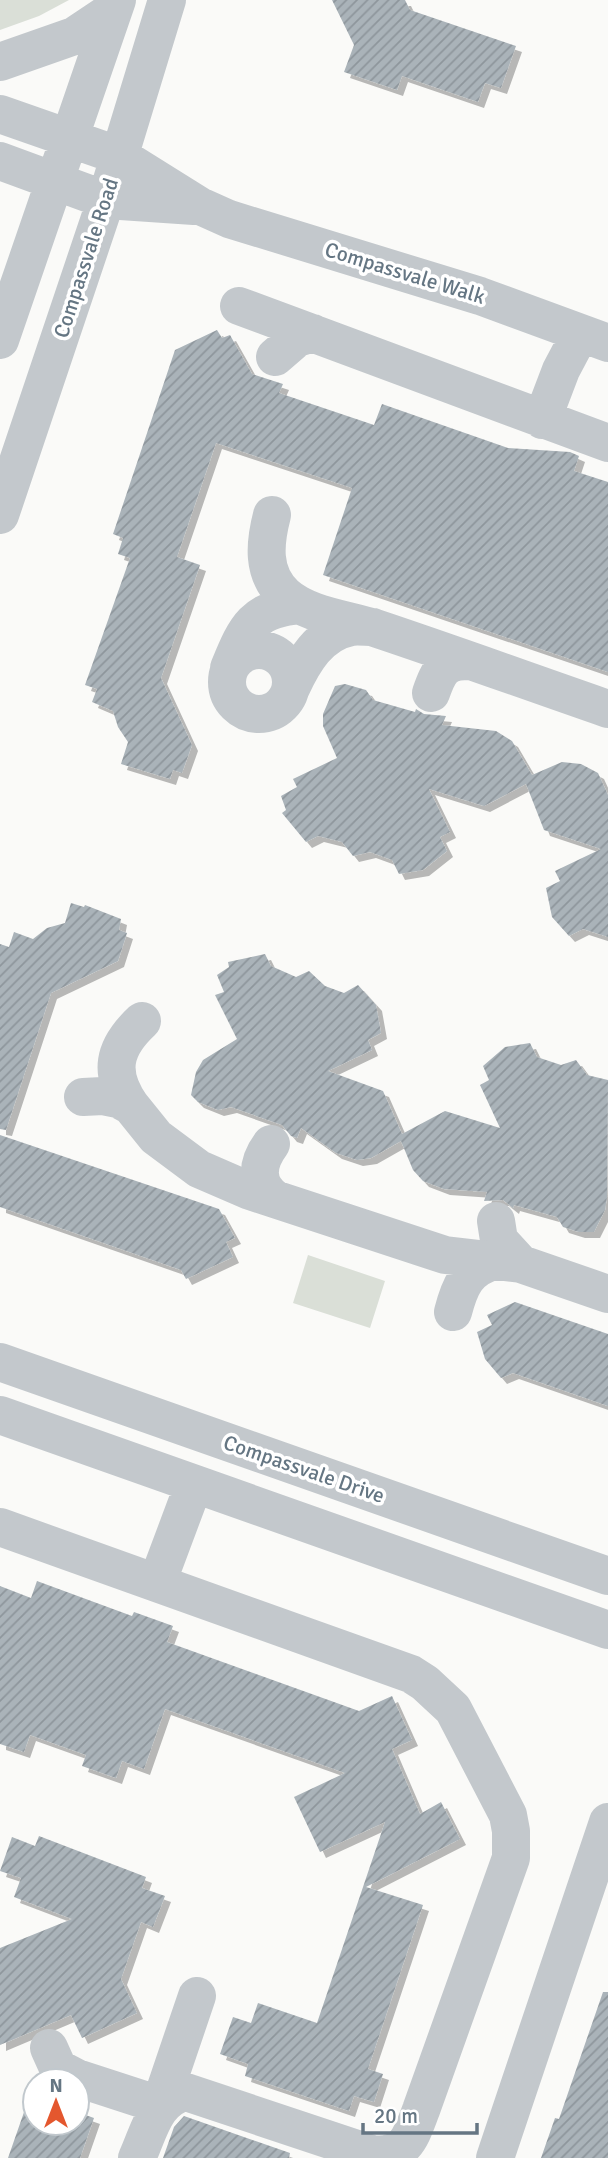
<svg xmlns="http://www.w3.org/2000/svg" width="608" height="2158" font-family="Signika,sans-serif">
<defs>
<pattern id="building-hatch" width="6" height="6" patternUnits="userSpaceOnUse" patternTransform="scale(1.75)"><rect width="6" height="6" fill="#aab3b9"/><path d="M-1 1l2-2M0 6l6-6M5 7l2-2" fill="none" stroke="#8e969c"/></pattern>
<filter id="shadow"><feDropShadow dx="6" dy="6" stdDeviation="0" flood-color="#0004"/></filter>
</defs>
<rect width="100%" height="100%" fill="#fafaf8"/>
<path fill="#dadfd7" d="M 0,0 L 69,0 L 39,16 L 0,30 Z
M 308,1255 L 385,1281 L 370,1328 L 293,1303 Z"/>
<path fill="url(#building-hatch)" filter="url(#shadow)" d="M 332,0 L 405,0 L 410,10 L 516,46 L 501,88 L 485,83 L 478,102 L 402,76 L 397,90 L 344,72 L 354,45 Z
M 217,330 L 222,338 L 230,335 L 252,374 L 283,384 L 279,393 L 374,425 L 382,404 L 508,448 L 570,452 L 579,456 L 574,471 L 608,482 L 608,672 L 323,575 L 352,488 L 216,443 L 177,557 L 200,565 L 161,678 L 192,745 L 182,773 L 173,770 L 170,779 L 121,764 L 128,742 L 118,727 L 113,711 L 92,702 L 97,689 L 85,685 L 130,558 L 118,554 L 123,538 L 113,534 L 175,350 Z
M 345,684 L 366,690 L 373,700 L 415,712 L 416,709 L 424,714 L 446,716 L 442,725 L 496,731 L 512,741 L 532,775 L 562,762 L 581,764 L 598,773 L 608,795 L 608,937 L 583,929 L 569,936 L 552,917 L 546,888 L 560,881 L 555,871 L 601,849 L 544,830 L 526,784 L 484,806 L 429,789 L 450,832 L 440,837 L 447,851 L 423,870 L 399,874 L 392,860 L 370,852 L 353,856 L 342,842 L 318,836 L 306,842 L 282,813 L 286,810 L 281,796 L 297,787 L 293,779 L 337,758 L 323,726 L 323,714 L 335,686 Z
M 71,903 L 84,907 L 85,905 L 121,919 L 119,930 L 127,933 L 118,961 L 51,993 L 6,1130 L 0,1129 L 0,944 L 9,947 L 14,932 L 33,939 L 47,928 L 65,923 Z
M 265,954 L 271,966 L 296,977 L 309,971 L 325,986 L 344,993 L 358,985 L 376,1005 L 381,1033 L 368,1040 L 372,1050 L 328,1071 L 383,1091 L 402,1134 L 445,1111 L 500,1128 L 480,1085 L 489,1080 L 483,1066 L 505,1047 L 530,1043 L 537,1057 L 561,1065 L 576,1060 L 587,1075 L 608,1080 L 607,1197 L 605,1210 L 594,1232 L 579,1232 L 563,1227 L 557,1217 L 514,1205 L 513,1208 L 503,1200 L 484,1201 L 487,1192 L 444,1189 L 423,1181 L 413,1170 L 401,1141 L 371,1158 L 357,1160 L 336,1153 L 301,1128 L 297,1138 L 291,1136 L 282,1125 L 231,1107 L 218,1110 L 198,1102 L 191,1095 L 196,1072 L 203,1060 L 237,1039 L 215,995 L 224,992 L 217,975 L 229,967 L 228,962 Z
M 0,1135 L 219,1209 L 235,1238 L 226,1242 L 233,1257 L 186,1279 L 181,1270 L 0,1207 Z
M 515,1302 L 608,1334 L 608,1406 L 513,1373 L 501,1378 L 485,1359 L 477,1332 L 492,1325 L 487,1315 Z
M 37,1581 L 132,1616 L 134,1612 L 173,1626 L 167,1642 L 359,1711 L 392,1696 L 412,1740 L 392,1749 L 420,1814 L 441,1802 L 460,1839 L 366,1887 L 423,1905 L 368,2069 L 383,2074 L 374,2102 L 354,2096 L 349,2111 L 245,2076 L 248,2064 L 220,2054 L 233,2017 L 251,2023 L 258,2003 L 317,2023 L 385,1822 L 320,1852 L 294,1797 L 345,1773 L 165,1709 L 144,1769 L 122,1761 L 116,1778 L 82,1766 L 86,1755 L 30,1735 L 24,1752 L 0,1744 L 0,1586 L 31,1598 Z
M 39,1836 L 146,1877 L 142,1888 L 165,1896 L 153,1927 L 141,1922 L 121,1979 L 137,2013 L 82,2038 L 71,2015 L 0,2045 L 0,1948 L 72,1919 L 14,1897 L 21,1878 L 0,1871 L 12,1837 L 35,1846 Z
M 603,1992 L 608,1992 L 608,2158 L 541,2158 L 555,2118 L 559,2119 Z
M 30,2095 L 35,2096 L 35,2123 L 77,2123 L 77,2112 L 94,2118 L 80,2158 L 8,2158 Z
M 184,2116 L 290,2153 L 289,2158 L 163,2158 L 174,2127 Z"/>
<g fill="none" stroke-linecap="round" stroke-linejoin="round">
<path stroke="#c3c8cc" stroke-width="38" d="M 0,62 L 74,36 L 113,10
M 0,114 L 120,156 L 200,206 L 229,219 L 480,296 L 608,343
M 0,161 L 106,200 L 194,206
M 239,306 L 608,443
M 0,340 L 117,0
M 275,357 L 297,338 L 313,333
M 542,420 L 561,370 L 580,334
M 0,515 L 106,200 L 167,0
M 272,515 C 265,542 261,573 285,595 C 307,615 346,619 375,628 C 453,654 530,682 608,709
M227 682a32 32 0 1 1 64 0a32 32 0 1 1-64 0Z
M 229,668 C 246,627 253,609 300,605
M 291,688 C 303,662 319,633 351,627 C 357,626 366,627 373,627
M 431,693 C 439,670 444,661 469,661
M 83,1097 L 103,1096 L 118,1099 L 131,1106 L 156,1137 L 199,1169 L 250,1191 L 445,1255 L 521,1264 L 608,1294
M 131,1106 C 108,1073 113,1048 142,1021
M 271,1144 C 257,1163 254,1184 275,1199
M 496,1221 L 499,1240 L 521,1264
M 453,1312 C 460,1285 467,1269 494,1261
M 0,1362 L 608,1576
M 0,1415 L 608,1630
M 0,1527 L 411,1674 L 425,1683 L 453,1709 L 508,1815 L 511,1831 L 511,1858 L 421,2110 C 411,2136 406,2158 372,2154 L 186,2092 C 155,2098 149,2132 137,2158
M 157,1583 L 194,1484
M 49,2048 L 58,2068 L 77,2078 L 160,2105 L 197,1996
M 495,2158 L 608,1822"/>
</g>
<g text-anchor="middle" stroke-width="7" stroke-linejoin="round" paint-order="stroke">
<g font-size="21" fill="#657683" stroke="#fff">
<text transform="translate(86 258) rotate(-72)" y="7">Compassvale Road</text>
<text transform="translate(405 273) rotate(17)" y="7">Compassvale Walk</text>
<text transform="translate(304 1469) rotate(19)" y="7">Compassvale Drive</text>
</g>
</g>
<g transform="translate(56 2102)"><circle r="33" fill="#ffffff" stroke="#c1c8cd" stroke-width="2"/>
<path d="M0-5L12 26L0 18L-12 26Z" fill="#e4572e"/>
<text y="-10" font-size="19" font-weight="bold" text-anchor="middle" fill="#657683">N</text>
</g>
<path d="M363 2123v10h114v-10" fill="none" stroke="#657683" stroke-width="3.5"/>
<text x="374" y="2123" font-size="21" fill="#657683" stroke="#ffffff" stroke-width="5" paint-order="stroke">20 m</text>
</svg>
